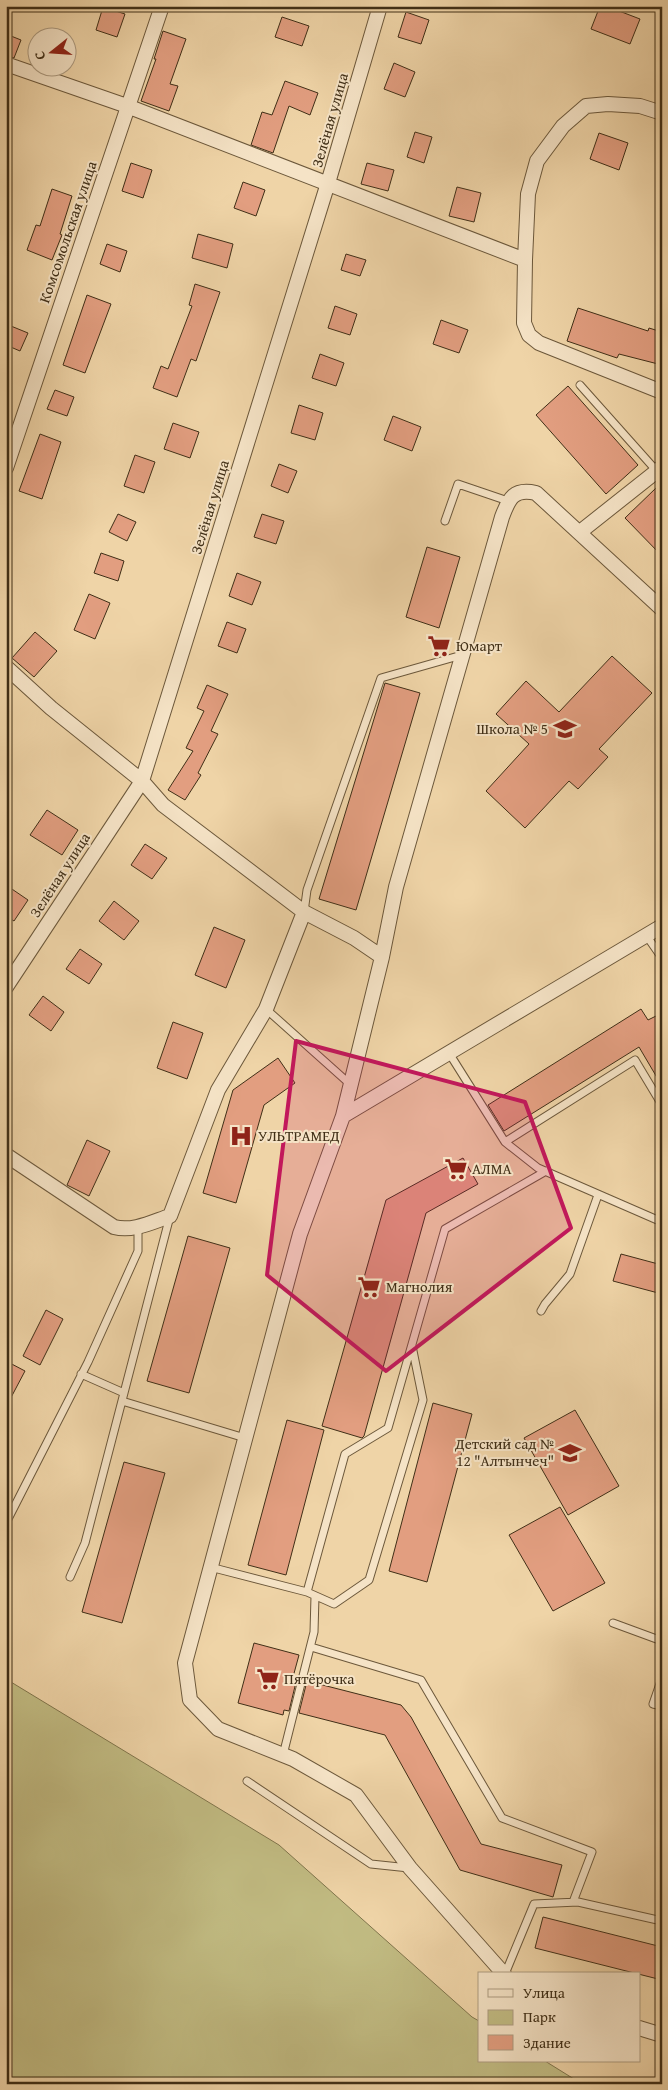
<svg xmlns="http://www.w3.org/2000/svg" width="668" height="2090" font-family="'Gentium Book Plus',serif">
<rect width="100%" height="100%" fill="#efd4a7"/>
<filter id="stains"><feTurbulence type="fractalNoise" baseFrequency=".004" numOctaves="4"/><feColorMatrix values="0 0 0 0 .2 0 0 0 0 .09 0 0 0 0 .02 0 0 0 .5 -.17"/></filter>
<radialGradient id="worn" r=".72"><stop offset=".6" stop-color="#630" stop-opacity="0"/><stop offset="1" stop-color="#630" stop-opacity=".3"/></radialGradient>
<path fill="#c1bb82" stroke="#80754c" d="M 6,1679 L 279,1845 L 472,2017 L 479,2021 L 479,2061 L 545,2061 L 582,2084 L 6,2084 Z"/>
<path fill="#e29e80" stroke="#402f17" d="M 600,6 L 606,6 L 640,19 L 630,44 L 591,29 Z
M 103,7 L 125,14 L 117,37 L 96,30 Z
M 406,12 L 429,20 L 421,44 L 398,37 Z
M 282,17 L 309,26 L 302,46 L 275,37 Z
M 163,31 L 186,39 L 170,84 L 178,86 L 169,111 L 141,101 L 156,59 L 154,59 Z
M 6,34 L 21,40 L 14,58 L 6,55 Z
M 394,63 L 415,72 L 405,97 L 384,89 Z
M 285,81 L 318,93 L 310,115 L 289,106 L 273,153 L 251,145 L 262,112 L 272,115 Z
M 415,132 L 432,137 L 424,163 L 407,157 Z
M 599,133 L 628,143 L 619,170 L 590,159 Z
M 131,163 L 152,170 L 143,198 L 122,191 Z
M 367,163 L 394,170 L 388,191 L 361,184 Z
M 243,182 L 265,190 L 256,216 L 234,208 Z
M 457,187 L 481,193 L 474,222 L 449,216 Z
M 52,189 L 72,196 L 60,234 L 62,235 L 52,260 L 27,250 L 36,225 L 40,226 Z
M 198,234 L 233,244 L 227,268 L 192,258 Z
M 107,244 L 127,251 L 120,272 L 100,264 Z
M 346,254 L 366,260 L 360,276 L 341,270 Z
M 195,284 L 220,292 L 196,361 L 191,359 L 177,397 L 153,388 L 161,366 L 168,369 L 192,306 L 189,305 Z
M 87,295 L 111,304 L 85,373 L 63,365 Z
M 335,306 L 357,314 L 350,335 L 328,328 Z
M 578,308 L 648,331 L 649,328 L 662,332 L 662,365 L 619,354 L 617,358 L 567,341 Z
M 441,320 L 468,330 L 459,353 L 433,344 Z
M 6,324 L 28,333 L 20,351 L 6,345 Z
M 320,354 L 344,363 L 336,386 L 312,378 Z
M 568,386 L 638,465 L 606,494 L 536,415 Z
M 55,390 L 74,397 L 67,416 L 47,409 Z
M 299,405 L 323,413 L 315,440 L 291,433 Z
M 393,416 L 421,427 L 412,451 L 384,440 Z
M 173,423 L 199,432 L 190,458 L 164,449 Z
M 40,434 L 61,442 L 42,499 L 19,491 Z
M 135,455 L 155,462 L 144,493 L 124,486 Z
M 279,464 L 297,471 L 288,493 L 271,486 Z
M 656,488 L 662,495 L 662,556 L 625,518 Z
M 118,514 L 136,522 L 127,541 L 109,532 Z
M 262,514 L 284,521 L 276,544 L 254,537 Z
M 427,547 L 460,557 L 439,628 L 406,617 Z
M 101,553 L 124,561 L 118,581 L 94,573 Z
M 237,573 L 261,582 L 252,605 L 229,596 Z
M 89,594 L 110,603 L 95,639 L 74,630 Z
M 227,622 L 246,629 L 237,653 L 218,646 Z
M 35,632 L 57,651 L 34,677 L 12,658 Z
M 612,656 L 652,693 L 599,749 L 608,757 L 578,789 L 569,781 L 525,828 L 486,791 L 529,744 L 496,714 L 526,681 L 559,712 Z
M 385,683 L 420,693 L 356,910 L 319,899 Z
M 207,685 L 228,694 L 211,731 L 218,734 L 198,773 L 201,775 L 185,800 L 168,790 L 193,751 L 186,748 L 204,711 L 197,708 Z
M 47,810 L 78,830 L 62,855 L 30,835 Z
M 145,844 L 167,858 L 152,879 L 131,865 Z
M 6,885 L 28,900 L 14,921 L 6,916 Z
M 114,901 L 139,921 L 124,940 L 99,921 Z
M 214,927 L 245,940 L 226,988 L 195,975 Z
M 80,949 L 102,964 L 89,984 L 66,969 Z
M 43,996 L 64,1012 L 51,1031 L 29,1015 Z
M 641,1009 L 648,1020 L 656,1016 L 662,1027 L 662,1086 L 639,1047 L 504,1131 L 488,1105 Z
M 173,1022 L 203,1033 L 187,1079 L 157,1068 Z
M 278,1058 L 295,1083 L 264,1105 L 236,1203 L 203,1193 L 233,1090 Z
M 87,1140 L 110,1151 L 89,1196 L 67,1185 Z
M 463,1158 L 478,1184 L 426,1213 L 364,1436 L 362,1438 L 322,1426 L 386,1200 Z
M 188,1236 L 230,1248 L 189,1393 L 147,1381 Z
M 621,1254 L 662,1265 L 662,1294 L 613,1281 Z
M 46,1310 L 63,1319 L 40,1365 L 23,1356 Z
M 6,1361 L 25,1371 L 6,1407 Z
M 433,1403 L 472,1414 L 427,1582 L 389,1571 Z
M 575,1410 L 619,1486 L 568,1515 L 524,1438 Z
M 287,1420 L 324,1430 L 286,1575 L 248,1565 Z
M 124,1462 L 165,1473 L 122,1623 L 82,1612 Z
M 560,1507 L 605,1583 L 553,1611 L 509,1535 Z
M 254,1643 L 299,1655 L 293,1677 L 297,1678 L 289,1711 L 284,1710 L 283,1715 L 238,1703 Z
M 307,1681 L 401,1705 L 411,1717 L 481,1844 L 562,1865 L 553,1897 L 460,1870 L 385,1735 L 299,1713 Z
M 543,1917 L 662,1947 L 662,1980 L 535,1948 Z"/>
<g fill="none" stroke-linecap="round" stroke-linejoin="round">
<defs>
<path id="service" d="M 580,385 L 662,477
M 445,521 L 458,484 L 508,501
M 304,912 L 307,890 L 381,678 L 462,655
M 646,935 L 662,958
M 266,1009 L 351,1085
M 449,1053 L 505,1142 L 538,1168 L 662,1222
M 505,1142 L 635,1060 L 662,1105
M 541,1311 L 545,1304 L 570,1274 L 598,1195
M 81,1374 L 124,1393
M 122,1401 L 245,1438
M 6,1523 L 88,1362 L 138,1251 L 138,1227
M 210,1567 L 307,1592 L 345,1454 L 388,1428 L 445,1229 L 546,1171
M 70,1577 L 85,1543 L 170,1216
M 307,1592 L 334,1604 L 369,1580 L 423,1400 L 412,1346
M 613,1623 L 662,1641
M 311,1647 L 421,1680 L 502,1818 L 592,1852 L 573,1902
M 662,1678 L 653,1704 L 662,1706
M 283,1755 L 314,1632 L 315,1596
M 247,1781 L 371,1864 L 409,1868
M 505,1974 L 534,1904 L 578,1902 L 662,1921"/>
<path id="minor" d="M 6,64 L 127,106 L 525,260 L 524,323 L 529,335 L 539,343 L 662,392
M 525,260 L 528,194 L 537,161 L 563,126 L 586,106 L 608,104 L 640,106 L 662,113
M 6,468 L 162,6
M 580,532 L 662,467
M 6,667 L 51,708 L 142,781 L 163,805 L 304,912 L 354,938 L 382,957 L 343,1116
M 382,957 L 396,887 L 502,517 C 509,498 514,488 536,493 L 662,609
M 6,987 L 142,781 L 328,183 L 380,6
M 6,1155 L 114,1227 C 133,1232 152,1222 170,1216 L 218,1090 L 266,1009 L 304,912
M 504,1974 L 410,1868 L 356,1795 L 293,1759 L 218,1729 L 190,1700 L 185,1663 L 300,1234 L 343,1116 L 662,926
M 639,2028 L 662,2035"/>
</defs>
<use href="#service" stroke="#6c583b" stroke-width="9"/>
<use href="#minor" stroke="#6c583b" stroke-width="16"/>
<use href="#service" stroke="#f5e3c6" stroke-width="7"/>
<use href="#minor" stroke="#f5e3c6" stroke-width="14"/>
</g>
<path fill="#c2185b" fill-opacity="0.2" stroke="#c2185b" stroke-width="4" stroke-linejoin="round" d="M 296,1041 L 525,1102 L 571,1228 L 386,1371 L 267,1275 Z"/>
<defs>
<symbol id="supermarket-bare" viewBox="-9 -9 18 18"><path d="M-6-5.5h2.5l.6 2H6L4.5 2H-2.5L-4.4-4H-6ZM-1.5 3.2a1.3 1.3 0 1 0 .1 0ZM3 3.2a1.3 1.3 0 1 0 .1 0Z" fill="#8f2418" stroke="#f5e3c6" stroke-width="2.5" paint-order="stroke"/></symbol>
<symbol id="school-bare" viewBox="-9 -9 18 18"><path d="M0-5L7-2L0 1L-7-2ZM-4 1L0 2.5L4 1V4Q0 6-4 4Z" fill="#8f2418" stroke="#f5e3c6" stroke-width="2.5" paint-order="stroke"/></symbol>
<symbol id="hospital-bare" viewBox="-9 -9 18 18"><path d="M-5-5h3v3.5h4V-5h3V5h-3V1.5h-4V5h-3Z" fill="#8f2418" stroke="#f5e3c6" stroke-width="2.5" paint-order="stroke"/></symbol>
</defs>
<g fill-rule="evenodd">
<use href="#supermarket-bare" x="423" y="630" width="32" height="32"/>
<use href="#school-bare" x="549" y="713" width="32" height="32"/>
<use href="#hospital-bare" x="225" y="1120" width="32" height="32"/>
<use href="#supermarket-bare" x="440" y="1153" width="32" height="32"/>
<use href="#supermarket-bare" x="353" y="1271" width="32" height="32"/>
<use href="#school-bare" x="554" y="1437" width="32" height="32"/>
<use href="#supermarket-bare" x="252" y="1663" width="32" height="32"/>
</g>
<g text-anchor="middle" stroke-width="4" stroke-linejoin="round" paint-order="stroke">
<g font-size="15" fill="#402f17" stroke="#f5e3c6">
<text transform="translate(330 120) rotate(-74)" y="5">Зелёная улица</text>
<text transform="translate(68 232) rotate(-71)" y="5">Комсомольская улица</text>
<text transform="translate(210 507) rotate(-73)" y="5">Зелёная улица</text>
<text transform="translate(60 875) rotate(-57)" y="5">Зелёная улица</text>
</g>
<g font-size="15" fill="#402f17" stroke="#f5e3c6" text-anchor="start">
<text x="456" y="651">Юмарт</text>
<text x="548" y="734" text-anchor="end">Школа № 5</text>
<text x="258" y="1141">УЛЬТРАМЕД</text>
<text x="472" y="1174">АЛМА</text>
<text x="386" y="1292">Магнолия</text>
<text x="554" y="1449" text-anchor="end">Детский сад №<tspan x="554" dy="17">12 "Алтынчеч"</tspan></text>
<text x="284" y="1684">Пятёрочка</text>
</g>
</g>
<rect width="668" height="2090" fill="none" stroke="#efd4a7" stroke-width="25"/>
<rect x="8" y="8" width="653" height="2075" fill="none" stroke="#402f17" stroke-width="2.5"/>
<rect x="12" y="12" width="643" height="2065" fill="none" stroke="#402f17"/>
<rect x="478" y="1972" width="162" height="90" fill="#f5e3c6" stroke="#ad9b80"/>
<rect x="488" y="1989" width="25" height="8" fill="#f5e3c6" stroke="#ad9b80"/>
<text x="523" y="1998" font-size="15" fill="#402f17">Улица</text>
<rect x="488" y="2010" width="25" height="15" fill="#c1bb82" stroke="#ad9b80"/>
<text x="523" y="2022" font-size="15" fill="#402f17">Парк</text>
<rect x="488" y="2035" width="25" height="15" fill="#e29e80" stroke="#ad9b80"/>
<text x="523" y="2048" font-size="15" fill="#402f17">Здание</text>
<g transform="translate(52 52) rotate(253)"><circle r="24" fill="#f5e3c6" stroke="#ad9b80"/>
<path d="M0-4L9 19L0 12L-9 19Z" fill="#8f2418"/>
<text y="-8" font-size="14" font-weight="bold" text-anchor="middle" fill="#402f17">С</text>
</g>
<rect width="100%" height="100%" filter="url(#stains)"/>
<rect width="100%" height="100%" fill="url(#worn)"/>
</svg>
